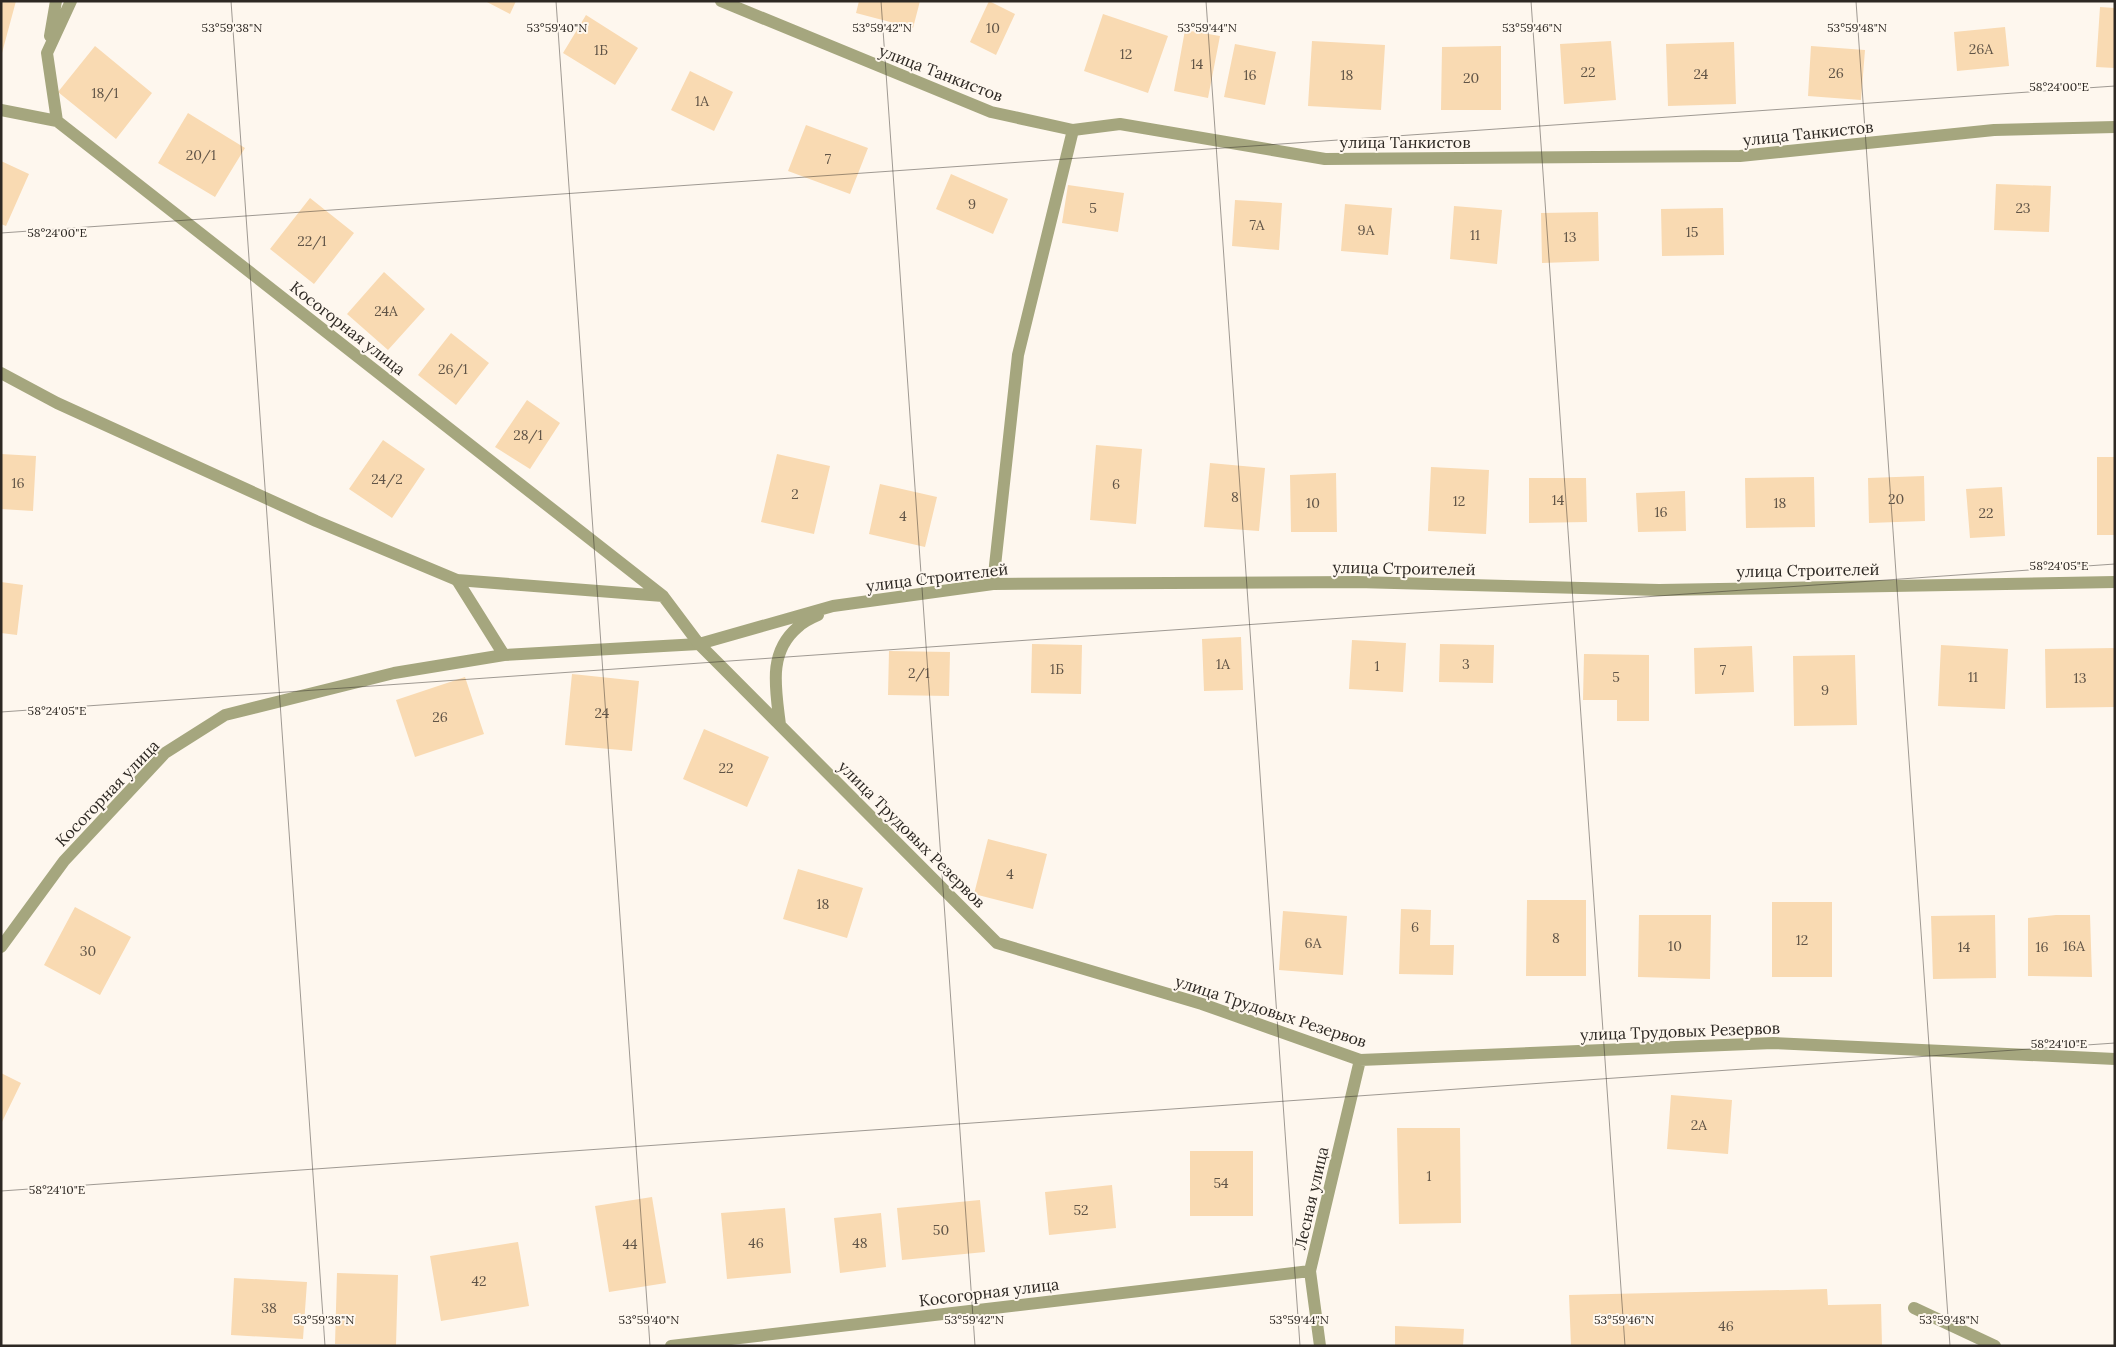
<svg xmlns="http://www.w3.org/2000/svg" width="2116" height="1347" font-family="Lora,serif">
<rect width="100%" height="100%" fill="#fef7ee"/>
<path fill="#f9dab2" d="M 1,1 L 16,1 L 2,53 L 1,53 Z
M 485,1 L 516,1 L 510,14 Z
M 859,1 L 920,1 L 913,28 L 856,13 Z
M 989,1 L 1015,14 L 996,55 L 970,42 Z
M 2100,7 L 2115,8 L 2115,68 L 2096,67 Z
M 1103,14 L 1168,36 L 1148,93 L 1084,71 Z
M 586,15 L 638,48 L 615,85 L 563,53 Z
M 2005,27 L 2009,66 L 1957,71 L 1954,32 Z
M 1185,30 L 1220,36 L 1208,98 L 1174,91 Z
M 1312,41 L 1385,45 L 1381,110 L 1308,106 Z
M 1611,41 L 1616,100 L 1564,104 L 1560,44 Z
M 1734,42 L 1736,104 L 1668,106 L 1666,44 Z
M 1235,44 L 1276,52 L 1265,105 L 1224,97 Z
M 95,46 L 152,93 L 116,139 L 58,92 Z
M 1501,46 L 1501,110 L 1441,110 L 1442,47 Z
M 1811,46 L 1865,50 L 1861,100 L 1808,96 Z
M 690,71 L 733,92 L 714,131 L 671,110 Z
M 188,113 L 245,148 L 215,197 L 158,163 Z
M 806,125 L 868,148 L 850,194 L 788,171 Z
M 1,161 L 29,174 L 6,226 L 1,224 Z
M 951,174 L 1008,199 L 993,234 L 936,209 Z
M 1996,184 L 2051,186 L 2049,232 L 1994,230 Z
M 1068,185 L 1124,193 L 1118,232 L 1062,223 Z
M 310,198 L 354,233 L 314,284 L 270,249 Z
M 1235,200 L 1282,203 L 1279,250 L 1232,246 Z
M 1345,204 L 1392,208 L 1388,255 L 1341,251 Z
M 1454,206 L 1502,210 L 1497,264 L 1450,259 Z
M 1723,208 L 1724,255 L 1662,256 L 1661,209 Z
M 1598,212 L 1599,261 L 1542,263 L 1541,213 Z
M 384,272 L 425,309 L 388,350 L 347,314 Z
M 451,333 L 489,363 L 456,405 L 418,375 Z
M 527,400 L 560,423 L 530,469 L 495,447 Z
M 383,440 L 425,469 L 392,518 L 349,489 Z
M 1096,445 L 1142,449 L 1136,524 L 1090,520 Z
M 1,454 L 36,456 L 33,511 L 1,509 Z
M 777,454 L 830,466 L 814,534 L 761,522 Z
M 2097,457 L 2115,457 L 2115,535 L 2097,535 Z
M 1210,463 L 1265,468 L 1259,531 L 1204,527 Z
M 1431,467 L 1489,470 L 1486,534 L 1428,531 Z
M 1336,473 L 1337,532 L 1291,532 L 1290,475 Z
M 1924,476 L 1925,521 L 1869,523 L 1868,478 Z
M 1814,477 L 1815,527 L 1746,528 L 1745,478 Z
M 1529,478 L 1586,478 L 1587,522 L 1529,523 Z
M 880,484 L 937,497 L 925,547 L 869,534 Z
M 2002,487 L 2005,536 L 1970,538 L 1966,489 Z
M 1685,491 L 1686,531 L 1638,532 L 1636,493 Z
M 1,582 L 23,585 L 17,635 L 1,633 Z
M 1241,637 L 1243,690 L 1204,691 L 1202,639 Z
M 1352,640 L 1406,643 L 1403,692 L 1349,689 Z
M 1032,644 L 1082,645 L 1081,694 L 1031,693 Z
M 1440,644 L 1494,645 L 1493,683 L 1439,682 Z
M 1941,645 L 2008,649 L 2005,709 L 1938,706 Z
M 1752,646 L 1754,692 L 1695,694 L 1694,648 Z
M 2115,648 L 2115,707 L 2046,708 L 2045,649 Z
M 889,651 L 950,652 L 949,696 L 888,695 Z
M 1584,654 L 1649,655 L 1649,721 L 1617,721 L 1617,700 L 1583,700 Z
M 1855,655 L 1857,725 L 1794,726 L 1793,656 Z
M 572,674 L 639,681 L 632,751 L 565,745 Z
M 465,677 L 484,734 L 415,757 L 396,700 Z
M 704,729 L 769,757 L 747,807 L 683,779 Z
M 988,839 L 1047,854 L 1033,909 L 974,894 Z
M 798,869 L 863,888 L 847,938 L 783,919 Z
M 1527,900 L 1586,900 L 1586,976 L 1526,976 Z
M 1772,902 L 1832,902 L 1832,977 L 1772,977 Z
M 75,907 L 131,937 L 100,995 L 44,965 Z
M 1401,909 L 1431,910 L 1430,945 L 1454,945 L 1453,975 L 1399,974 Z
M 1283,911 L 1347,916 L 1343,975 L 1279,970 Z
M 1639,915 L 1711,915 L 1710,979 L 1638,977 Z
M 1995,915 L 1996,978 L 1933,979 L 1931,916 Z
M 2056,915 L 2090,915 L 2092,977 L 2028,976 L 2028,918 Z
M 1,1073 L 21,1083 L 1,1124 Z
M 1671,1095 L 1732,1100 L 1728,1154 L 1667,1149 Z
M 1397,1128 L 1460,1128 L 1461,1223 L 1399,1224 Z
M 1190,1151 L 1253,1151 L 1253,1216 L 1190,1216 Z
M 1112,1185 L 1116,1228 L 1049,1235 L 1045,1192 Z
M 652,1197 L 666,1283 L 609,1292 L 595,1206 Z
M 980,1200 L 985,1252 L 902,1260 L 897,1208 Z
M 785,1208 L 791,1273 L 727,1279 L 721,1213 Z
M 881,1213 L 886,1267 L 840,1273 L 834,1218 Z
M 518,1242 L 529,1306 L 441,1321 L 430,1256 Z
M 337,1273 L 398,1275 L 396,1345 L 335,1344 Z
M 234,1278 L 307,1282 L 303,1339 L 231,1335 Z
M 1827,1289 L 1828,1305 L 1881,1304 L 1882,1346 L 1571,1346 L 1569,1295 Z
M 1395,1326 L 1464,1329 L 1463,1346 L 1395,1346 Z"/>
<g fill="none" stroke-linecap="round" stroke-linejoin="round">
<path stroke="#a5a67e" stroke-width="12" d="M 457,580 L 504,655 L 699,644
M 1,947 L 64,861 L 165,753 L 225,715 L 394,673 L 504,655
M 1914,1308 L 1995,1346"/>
<path stroke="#a5a67e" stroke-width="12" d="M 721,1 L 991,112 L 1073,130 L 1120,124 L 1325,159 L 1740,156 L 1994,130 L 2115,127
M 50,36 L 56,1
M 1,110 L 57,121 L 663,596 L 699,644 L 997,943 L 1202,1004 L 1360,1060 L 1773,1043 L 2115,1059
M 57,121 L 47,53 L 71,1
M 1,373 L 57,403 L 316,521 L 457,580 L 663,596
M 993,584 L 1018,355 L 1073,130
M 699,644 L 833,606 L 993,584 L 1357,582 L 1659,590 L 2115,582
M 780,725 C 776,690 767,653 798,627 C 803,622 811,618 818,615
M 671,1346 L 1310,1271
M 1320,1346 L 1310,1271 L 1360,1060"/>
</g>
<path fill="none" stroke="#2d2823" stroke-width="1" stroke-opacity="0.45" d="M 231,1 L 325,1346M 556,1 L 650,1346M 881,1 L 975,1346M 1206,1 L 1300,1346M 1531,1 L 1625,1346M 1856,1 L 1950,1346M 1,233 L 2115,86M 1,712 L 2115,564M 1,1191 L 2115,1043"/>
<g text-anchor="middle" stroke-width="4" stroke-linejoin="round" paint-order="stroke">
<g font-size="14" fill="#605447">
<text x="993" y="33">10</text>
<text x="1981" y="54">26А</text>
<text x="601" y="55">1Б</text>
<text x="1126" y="59">12</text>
<text x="1197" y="69">14</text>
<text x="1588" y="77">22</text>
<text x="1836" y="78">26</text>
<text x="1701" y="79">24</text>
<text x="1250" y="80">16</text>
<text x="1347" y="80">18</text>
<text x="1471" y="83">20</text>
<text x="105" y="98">18/1</text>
<text x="702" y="106">1А</text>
<text x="201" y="160">20/1</text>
<text x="828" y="164">7</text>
<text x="972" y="209">9</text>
<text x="1093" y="213">5</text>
<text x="2023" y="213">23</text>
<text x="1257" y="230">7А</text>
<text x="1366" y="235">9А</text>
<text x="1692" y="237">15</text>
<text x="1475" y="240">11</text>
<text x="1570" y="242">13</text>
<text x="312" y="246">22/1</text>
<text x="386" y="316">24А</text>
<text x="453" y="374">26/1</text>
<text x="528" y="440">28/1</text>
<text x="387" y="484">24/2</text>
<text x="18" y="488">16</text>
<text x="1116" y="489">6</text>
<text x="795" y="499">2</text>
<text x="1235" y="502">8</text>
<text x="1896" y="504">20</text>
<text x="1558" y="505">14</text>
<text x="1459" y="506">12</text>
<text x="1313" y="508">10</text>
<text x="1780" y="508">18</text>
<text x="1661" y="517">16</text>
<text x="1986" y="518">22</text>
<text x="903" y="521">4</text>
<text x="1223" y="669">1А</text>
<text x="1466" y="669">3</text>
<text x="1377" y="671">1</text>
<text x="1057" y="674">1Б</text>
<text x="1723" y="675">7</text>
<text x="919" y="678">2/1</text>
<text x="1616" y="682">5</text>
<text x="1973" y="682">11</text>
<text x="2080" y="683">13</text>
<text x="1825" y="695">9</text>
<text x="602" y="718">24</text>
<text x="440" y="722">26</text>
<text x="726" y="773">22</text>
<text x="1010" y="879">4</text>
<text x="823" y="909">18</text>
<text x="1415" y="932">6</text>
<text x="1556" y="943">8</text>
<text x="1802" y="945">12</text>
<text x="1313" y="948">6А</text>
<text x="1675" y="951">10</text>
<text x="2074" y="951">16А</text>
<text x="1964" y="952">14</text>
<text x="2042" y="952">16</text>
<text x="88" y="956">30</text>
<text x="1699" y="1130">2А</text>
<text x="1429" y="1181">1</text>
<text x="1221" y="1188">54</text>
<text x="1081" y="1215">52</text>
<text x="941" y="1235">50</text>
<text x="756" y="1248">46</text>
<text x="860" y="1248">48</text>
<text x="630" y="1249">44</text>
<text x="479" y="1286">42</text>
<text x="269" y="1313">38</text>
<text x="1726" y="1331">46</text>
</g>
<g font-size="16" fill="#2d2823" stroke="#fef7ee">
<text transform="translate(941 73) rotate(21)" y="6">улица Танкистов</text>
<text transform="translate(1808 133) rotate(-6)" y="6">улица Танкистов</text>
<text x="1405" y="148">улица Танкистов</text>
<text transform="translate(348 328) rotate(38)" y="6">Косогорная улица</text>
<text transform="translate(1404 568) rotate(1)" y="6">улица Строителей</text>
<text transform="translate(1808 570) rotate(-1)" y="6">улица Строителей</text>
<text transform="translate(937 577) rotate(-7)" y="6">улица Строителей</text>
<text transform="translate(107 793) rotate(-46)" y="6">Косогорная улица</text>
<text transform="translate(912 834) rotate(45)" y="6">улица Трудовых Резервов</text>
<text transform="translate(1271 1011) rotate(18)" y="6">улица Трудовых Резервов</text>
<text transform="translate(1680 1031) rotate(-2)" y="6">улица Трудовых Резервов</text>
<text transform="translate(1311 1198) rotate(-77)" y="6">Лесная улица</text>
<text transform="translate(989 1292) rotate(-7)" y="6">Косогорная улица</text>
</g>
</g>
<g font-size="12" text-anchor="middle" fill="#2d2823" stroke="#fef7ee" stroke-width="4" stroke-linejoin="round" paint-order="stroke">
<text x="1207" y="32">53°59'44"N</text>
<text x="232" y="32">53°59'38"N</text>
<text x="557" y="32">53°59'40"N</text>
<text x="882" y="32">53°59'42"N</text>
<text x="1532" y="32">53°59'46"N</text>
<text x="1857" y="32">53°59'48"N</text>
<text x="2059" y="91">58°24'00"E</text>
<text x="57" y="237">58°24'00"E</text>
<text x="2059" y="570">58°24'05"E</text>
<text x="57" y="715">58°24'05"E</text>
<text x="2059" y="1048">58°24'10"E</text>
<text x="57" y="1194">58°24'10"E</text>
<text x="324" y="1324">53°59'38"N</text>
<text x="649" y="1324">53°59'40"N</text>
<text x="974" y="1324">53°59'42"N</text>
<text x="1299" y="1324">53°59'44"N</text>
<text x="1624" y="1324">53°59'46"N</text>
<text x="1949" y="1324">53°59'48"N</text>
</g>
<rect width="2116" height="1347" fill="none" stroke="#2d2823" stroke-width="5"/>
</svg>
